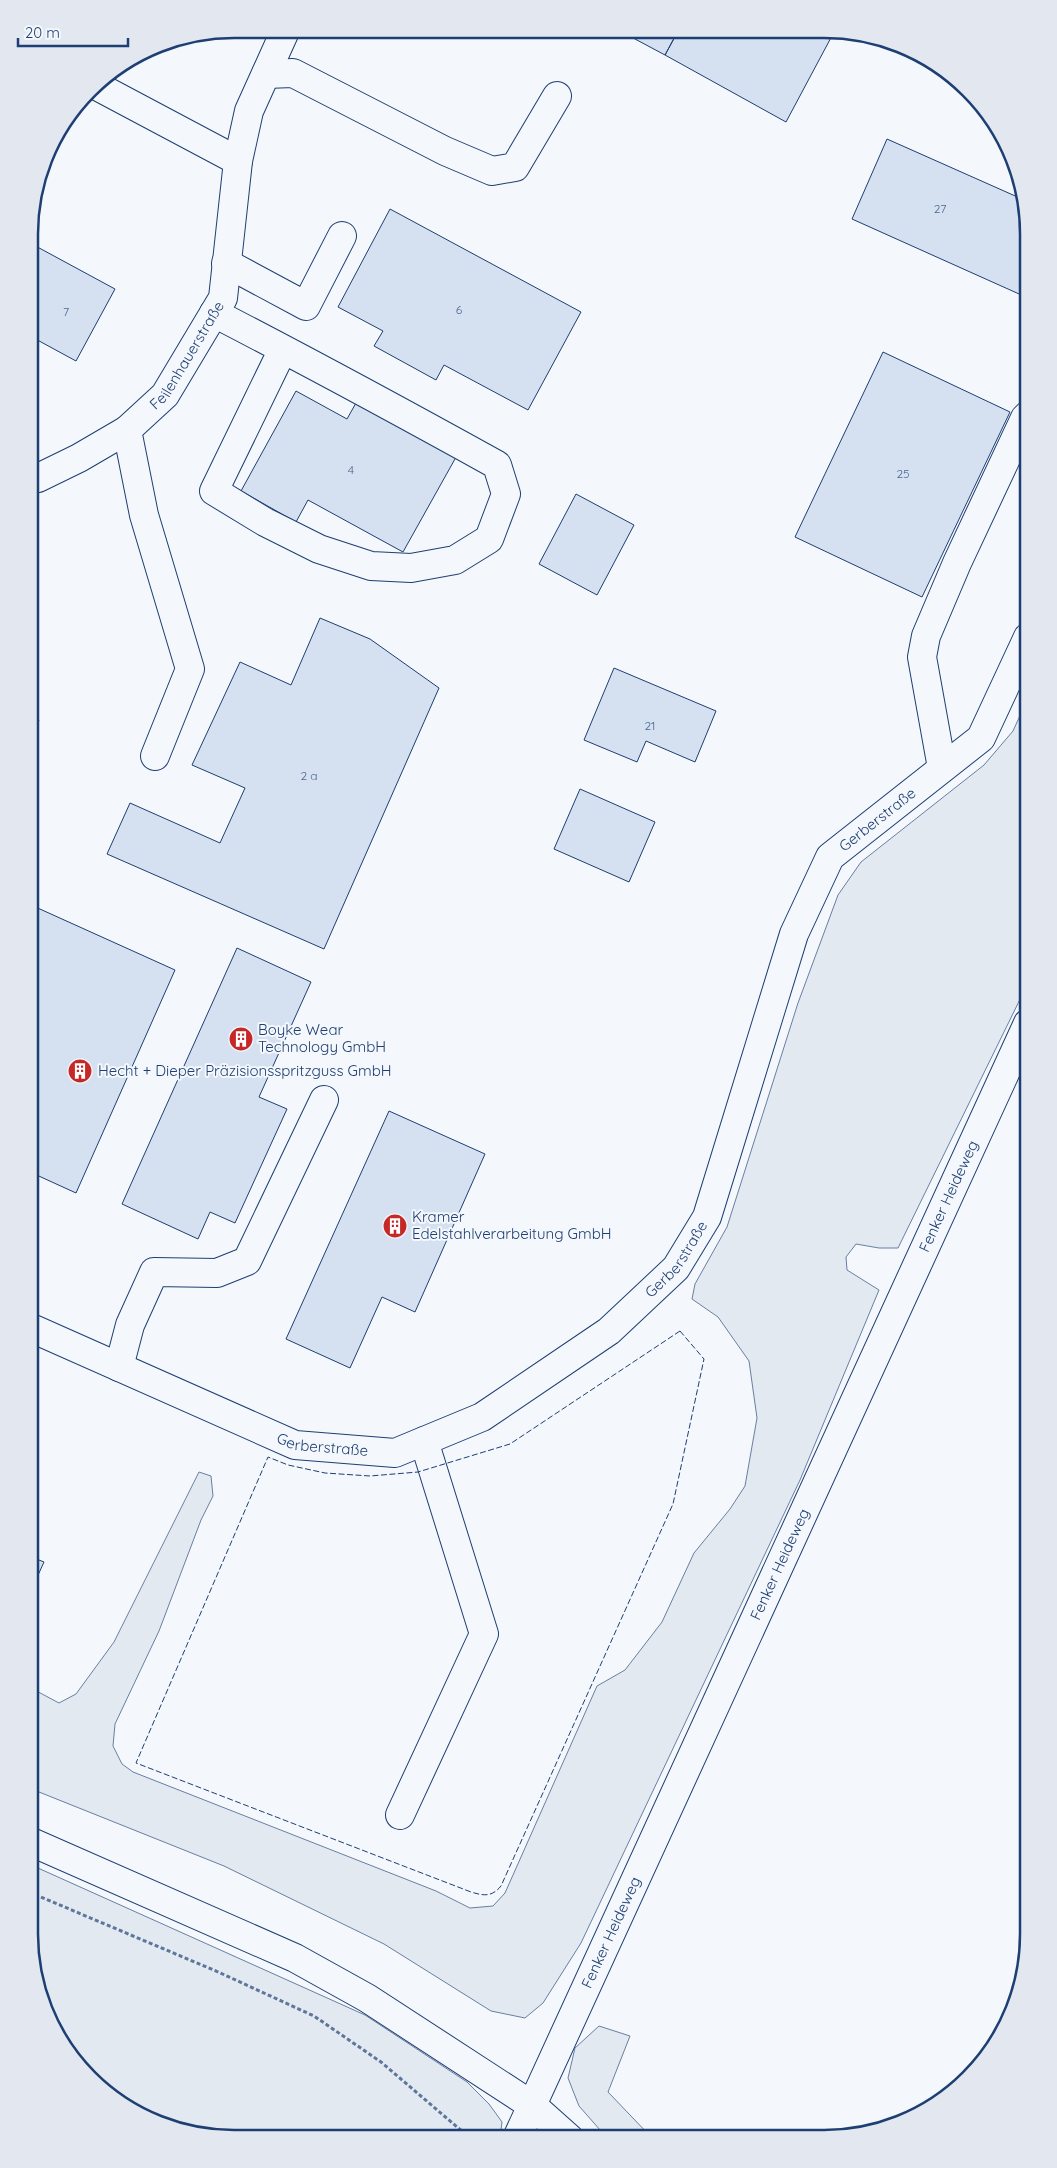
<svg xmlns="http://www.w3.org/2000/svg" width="1057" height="2168" font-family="Quicksand,sans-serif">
<rect width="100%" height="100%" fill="#f4f7fb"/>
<path fill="#e3e9f0" stroke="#687fa3" d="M 1028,698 L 1028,983 L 898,1248 L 879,1248 L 856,1244 L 846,1257 L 847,1270 L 879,1290 L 800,1480 L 581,1943 L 543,2003 L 525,2018 L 491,2011 L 384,1944 L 224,1866 L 29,1788 L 29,1687 L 59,1703 L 76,1694 L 114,1642 L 199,1472 L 211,1476 L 213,1496 L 201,1520 L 159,1631 L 115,1724 L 113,1746 L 122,1764 L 133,1772 L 436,1891 L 470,1908 L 493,1906 L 505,1893 L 597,1686 L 625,1670 L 662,1622 L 694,1553 L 730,1509 L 745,1486 L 757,1418 L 749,1361 L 718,1317 L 692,1299 L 695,1284 L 727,1227 L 798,1003 L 838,895 L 861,862 L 984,765 L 1013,731 Z
M 29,1864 L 365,2015 L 467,2082 L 489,2104 L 502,2122 L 500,2138 L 207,2137 L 155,2124 L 99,2089 L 63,2048 L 40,2000 L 29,1934 Z
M 599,2026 L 630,2036 L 608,2092 L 653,2139 L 608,2139 L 579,2106 L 568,2078 L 575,2048 Z"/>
<path fill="#d5e0f0" stroke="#1d3f73" d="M 620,31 L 678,31 L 665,55 Z
M 678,31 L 834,32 L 786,122 L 665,55 Z
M 887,139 L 1022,199 L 1028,234 L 1028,298 L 852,219 Z
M 390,209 L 581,312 L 528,410 L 444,365 L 436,380 L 374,346 L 383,331 L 338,307 Z
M 30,243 L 115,289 L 76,361 L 30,336 Z
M 883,352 L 1010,412 L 922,597 L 795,537 Z
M 296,391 L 347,419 L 361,394 L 460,450 L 403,552 L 308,500 L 296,522 L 241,491 Z
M 576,494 L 634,525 L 597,595 L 539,564 Z
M 320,618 L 370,639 L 439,688 L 324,949 L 107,854 L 130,803 L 220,843 L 245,788 L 192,765 L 240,662 L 291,685 Z
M 614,668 L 716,711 L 695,762 L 646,741 L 637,762 L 584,740 Z
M 30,716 L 39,720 L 30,740 Z
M 580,789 L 655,822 L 629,882 L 554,849 Z
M 31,905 L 175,970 L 76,1193 L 30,1172 Z
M 237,948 L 311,982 L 259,1097 L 287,1109 L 235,1223 L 210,1212 L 198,1239 L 122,1204 Z
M 389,1111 L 485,1154 L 415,1312 L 382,1297 L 350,1368 L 286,1339 Z
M 29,1556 L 44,1562 L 29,1595 Z"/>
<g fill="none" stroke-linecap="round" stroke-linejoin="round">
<defs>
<g id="minor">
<path d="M 266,74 L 293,73 L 445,151 L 492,171 L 515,167 L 557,96"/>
<path d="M 95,85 L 238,161"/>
<path d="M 226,263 L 306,306 L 342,236"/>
<path d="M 214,313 C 309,362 403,413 497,465 L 506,494 L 489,539 L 455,560 L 411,568 L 371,566 L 319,549 L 265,522 L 214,491 L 283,349"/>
<path d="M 127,430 L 144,515 L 190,669 L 155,756"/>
<path id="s1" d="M 30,479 L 38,478 L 79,458 L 127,430 L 165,395 L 223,298 L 238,161 L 249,111 L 286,29"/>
<path d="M 942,768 L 922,657 L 926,636 L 957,563 L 1025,418 L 1028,415"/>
<path id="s2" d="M 29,1327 L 295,1445 L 395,1453 L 482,1417 L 609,1331 L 676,1268 L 707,1217 L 794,934 L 830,857 L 981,738 L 1028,637"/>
<path d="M 119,1367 L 130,1325 L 154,1272 L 217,1273 L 247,1261 L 324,1100"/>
<path d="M 400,1815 L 484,1634 L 424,1441"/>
<path id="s3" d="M 517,2138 L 1028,1023"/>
</g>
<path id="major" d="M 29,1841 L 295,1958 L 367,1998 L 533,2106 L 570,2139"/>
</defs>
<use href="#minor" stroke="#1d3f73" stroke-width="30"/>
<use href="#major" stroke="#1d3f73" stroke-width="30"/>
<path stroke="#5e769c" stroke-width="3" stroke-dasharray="4 2.5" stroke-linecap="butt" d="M 29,1892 L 216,1971 L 314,2016 L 381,2062 L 470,2138"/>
<use href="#minor" stroke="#f4f7fb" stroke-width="28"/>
<use href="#major" stroke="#f4f7fb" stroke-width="28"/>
<path stroke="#1d3f73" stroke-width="1" stroke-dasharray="6 2.5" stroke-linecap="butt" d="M 680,1331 L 704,1359 L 673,1504 L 501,1886 C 492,1897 484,1896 471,1892 L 136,1763 L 268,1457 L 288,1465 L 325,1473 L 370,1476 L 418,1472 L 510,1444 Z"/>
</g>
<defs>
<symbol id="building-disc" viewBox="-11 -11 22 22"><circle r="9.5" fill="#c62828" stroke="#f4f7fb"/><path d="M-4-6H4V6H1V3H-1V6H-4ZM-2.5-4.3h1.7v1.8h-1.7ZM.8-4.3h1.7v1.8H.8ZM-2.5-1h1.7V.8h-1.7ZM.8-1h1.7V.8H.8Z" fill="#fff"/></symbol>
</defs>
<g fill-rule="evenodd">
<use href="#building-disc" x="227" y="1025" width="28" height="28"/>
<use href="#building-disc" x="66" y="1057" width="28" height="28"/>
<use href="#building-disc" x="381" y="1212" width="28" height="28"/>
</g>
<g text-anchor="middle" stroke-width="4" stroke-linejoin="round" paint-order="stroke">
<g font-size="12" fill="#4b6792">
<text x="940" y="213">27</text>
<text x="459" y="314">6</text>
<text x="66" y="316">7</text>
<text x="351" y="474">4</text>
<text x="903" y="478">25</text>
<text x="650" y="730">21</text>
<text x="309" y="780">2 a</text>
</g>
<g font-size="15" fill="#1d3f73" stroke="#f4f7fb">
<text dy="5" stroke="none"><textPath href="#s1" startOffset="206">Feilenhauerstraße</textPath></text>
<text dy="5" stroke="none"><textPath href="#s2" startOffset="1232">Gerberstraße</textPath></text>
<text dy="5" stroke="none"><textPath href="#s3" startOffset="1036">Fenker Heideweg</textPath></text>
<text dy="5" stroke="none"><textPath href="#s2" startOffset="738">Gerberstraße</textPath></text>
<text dy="5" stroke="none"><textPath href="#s2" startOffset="318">Gerberstraße</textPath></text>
<text dy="5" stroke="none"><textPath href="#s3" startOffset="631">Fenker Heideweg</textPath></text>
<text dy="5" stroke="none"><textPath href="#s3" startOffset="226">Fenker Heideweg</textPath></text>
</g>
<g font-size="15" fill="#1d3f73" stroke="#f4f7fb" text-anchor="start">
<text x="258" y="1035">Boyke Wear<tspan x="258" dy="17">Technology GmbH</tspan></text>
<text x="98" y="1076">Hecht + Dieper Präzisionsspritzguss GmbH</text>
<text x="412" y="1222">Kramer<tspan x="412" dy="17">Edelstahlverarbeitung GmbH</tspan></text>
</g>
</g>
<path d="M0 0H1057V2168H0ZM234 38H824A196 196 0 0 1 1020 234V1934A196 196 0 0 1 824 2130H234A196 196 0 0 1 38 1934V234A196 196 0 0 1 234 38Z" fill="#e3e8f0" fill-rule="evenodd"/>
<path fill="none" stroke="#1d3f73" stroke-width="2.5" d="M234 38H824A196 196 0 0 1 1020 234V1934A196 196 0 0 1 824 2130H234A196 196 0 0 1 38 1934V234A196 196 0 0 1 234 38Z"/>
<path d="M18 38v8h110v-8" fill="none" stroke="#1d3f73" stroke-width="2.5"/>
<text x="25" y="38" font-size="15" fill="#1d3f73" stroke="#f4f7fb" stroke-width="4" paint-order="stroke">20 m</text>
</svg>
